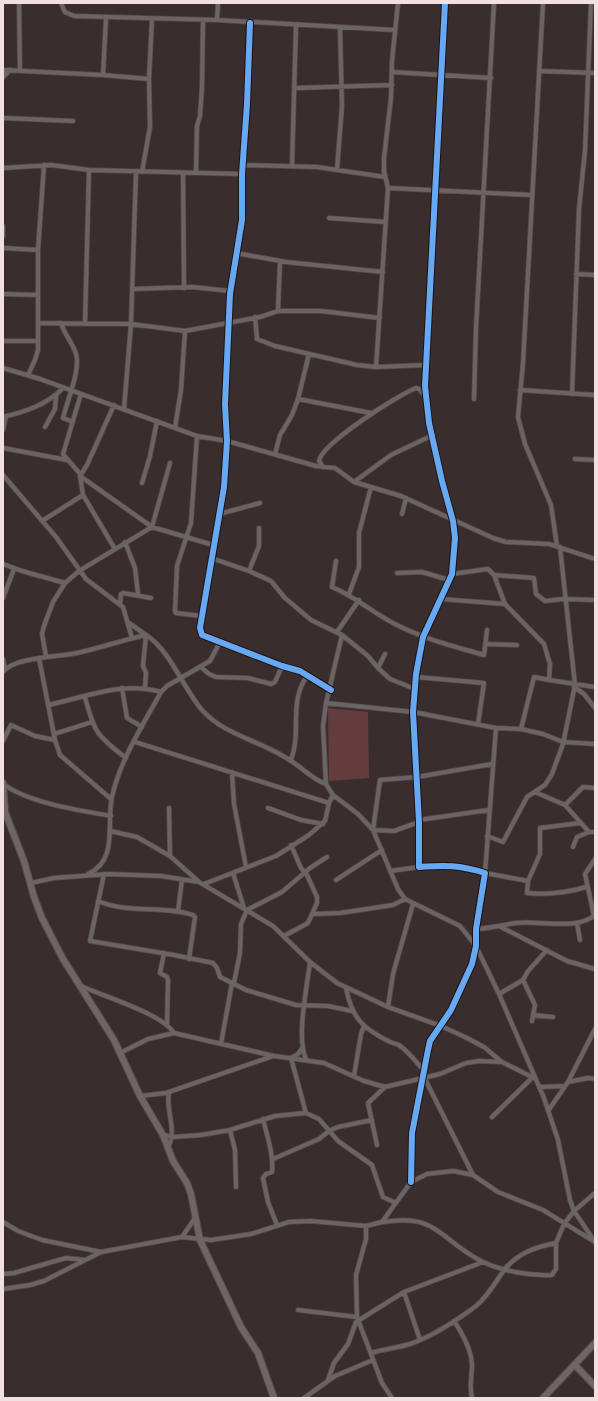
<svg xmlns="http://www.w3.org/2000/svg" width="598" height="1401" font-family="'Noto Sans',sans-serif">
<rect width="100%" height="100%" fill="#3a2d2d"/>
<path fill="#643c3d" d="M 328,708 L 368,712 L 369,778 L 329,781 Z"/>
<g fill="none" stroke-linecap="round" stroke-linejoin="round">
<defs>
<path id="street" d="M 19,3 L 20,71
M 61,3 L 65,12 L 74,16 L 217,20 L 394,30
M 543,3 L 523,363 L 518,417 L 525,444 L 551,505 L 557,546
M 217,20 L 218,3
M 250,23 L 247,104 L 242,174 L 242,220 L 230,294 L 225,404 L 227,441 L 224,487 L 200,628 L 202,635 L 282,666 L 300,671 L 331,690
M 3,70 L 103,75 L 149,79
M 539,71 L 595,73
M 392,72 L 491,78
M 103,75 L 106,18
M 3,77 L 10,70
M 295,88 L 392,85
M 3,118 L 73,121
M 243,165 L 317,167 L 385,177
M 292,166 L 296,25
M 3,168 L 51,165 L 89,170 L 242,174
M 337,170 L 342,106 L 340,28
M 142,172 L 150,127 L 149,79 L 152,19
M 183,173 L 184,288
M 196,173 L 197,126 L 200,116 L 202,87 L 203,20
M 388,188 L 531,195
M 329,218 L 386,222
M 3,226 L 3,236
M 3,248 L 38,250
M 236,253 L 286,262 L 383,272
M 576,274 L 595,275
M 132,289 L 192,287 L 230,291
M 3,294 L 38,295
M 278,311 L 280,261
M 255,317 L 257,339 L 275,346 L 357,365 L 376,367 L 426,365
M 38,323 L 131,324 L 185,331 L 260,317 L 278,311 L 321,311 L 380,318
M 61,323 C 64,334 73,343 76,354 C 81,369 67,401 63,418 L 73,422
M 85,324 L 89,170
M 3,341 L 38,341
M 376,367 L 388,188 L 384,171 L 384,158 L 391,98 L 392,61 L 398,3
M 3,368 L 40,379 L 197,436 L 227,441 L 316,466 L 335,468 L 354,482 L 401,496 L 493,538 L 506,542 L 549,544 L 595,559
M 28,375 L 35,360 L 38,350 L 38,250 L 44,165
M 520,390 L 595,395
M 572,394 L 579,209 L 585,151 L 591,3
M 298,399 L 371,413
M 474,399 L 476,328 L 494,3
M 114,405 L 87,465 L 80,476 L 83,495 L 115,549
M 124,409 L 131,324 L 136,172
M 3,417 C 24,412 47,405 63,388
M 45,427 L 55,409 L 56,396
M 175,428 L 181,390 L 185,331
M 3,430 L 6,416
M 197,436 L 191,523 L 177,566 L 175,611 L 176,613 L 201,616
M 3,448 L 67,460
M 275,454 L 280,435 L 292,415 L 298,399 L 309,354
M 575,459 L 595,460
M 323,467 L 319,461 C 321,444 398,395 416,388 L 419,389 L 425,396
M 3,475 L 56,537 L 86,579 L 123,607 L 132,638
M 81,475 L 63,454 L 81,394
M 80,476 L 152,527 L 170,463
M 354,482 L 391,455 L 433,435
M 142,483 L 150,456 L 157,421
M 219,514 L 260,503
M 402,514 L 406,498
M 42,521 L 83,495
M 125,542 L 135,568 L 138,594
M 211,558 L 249,571 L 271,581 L 285,598 L 311,620 L 342,635 L 326,703 L 323,726 L 326,784 L 333,795 L 358,814 L 373,830 L 398,889 L 405,899 L 460,926 L 476,946 L 499,994 L 544,1098 L 558,1140 L 570,1200 L 574,1211 L 595,1242
M 336,561 L 332,587 C 356,597 373,613 395,624 C 424,639 453,646 484,655 L 487,630
M 3,564 L 22,571 L 65,583
M 249,571 L 259,546 L 259,528
M 397,573 L 422,572 L 449,580
M 452,574 L 488,569 L 494,575 L 505,604
M 494,575 L 534,578 L 536,594 L 545,601 L 563,599 L 595,600
M 349,594 L 359,567 L 359,533 L 371,487
M 3,598 L 14,569
M 441,599 L 505,604 L 544,644 L 550,664 L 549,680 L 595,687
M 120,604 L 121,594 L 123,593 L 151,598
M 129,623 L 146,635 L 143,666 L 146,673 L 145,689
M 337,632 L 359,600
M 342,635 L 368,656 L 378,668 L 385,654
M 486,644 L 517,645
M 46,656 L 42,634 L 44,626 L 53,602 L 65,583 L 79,571 L 152,527 L 213,545
M 39,658 L 55,740 L 60,755 L 111,799
M 3,659 L 5,669
M 201,667 L 209,674 L 216,677 L 248,678 L 271,684 L 275,682 L 282,666
M 378,668 L 390,679 L 415,689
M 3,672 C 13,657 60,657 77,653 C 100,648 123,640 146,635 C 170,650 183,688 202,710 C 225,736 263,741 291,761 C 304,769 312,779 326,784
M 416,677 L 484,683 L 478,724
M 574,687 L 584,694 L 595,708
M 122,688 L 127,718 L 142,727
M 85,697 C 94,732 97,736 126,758
M 326,703 L 413,712 L 496,728 L 521,729 L 543,734 L 563,742 L 595,744
M 48,705 C 86,697 122,681 161,692
M 496,728 L 485,873 L 528,881
M 521,729 L 534,677 L 549,680
M 54,734 L 92,722
M 3,741 L 11,725 L 35,736 L 55,740
M 135,742 L 329,803
M 291,760 C 302,732 288,703 307,676
M 232,772 L 234,804 L 246,867
M 3,784 C 29,803 78,810 111,816
M 535,792 L 565,805 L 589,832 L 595,832
M 565,805 L 583,787 L 595,788
M 169,808 L 170,856
M 268,808 L 301,820 L 323,824
M 419,820 L 489,810
M 419,822 L 394,831 L 373,830 L 380,780 L 417,777 L 492,764
M 580,823 L 540,828 L 540,854 L 528,881 L 527,893 C 548,895 566,893 586,887
M 110,831 L 137,837 L 170,856 L 198,881
M 487,836 L 503,842 L 527,797 L 545,785 L 552,774 L 563,744 L 575,685 L 560,547
M 573,847 L 577,837 L 589,832
M 390,871 L 419,867
M 233,873 L 244,908
M 88,874 C 119,860 106,823 112,797 C 120,760 143,725 161,692 L 167,686 L 210,661 L 220,642
M 104,874 L 90,941 L 174,955 L 213,963 L 217,968 L 220,977 L 246,990 L 296,1005 L 328,1006 L 352,1011
M 336,880 L 382,850
M 31,883 L 54,878 L 108,874 L 161,876 L 199,882 L 273,926 L 310,962 L 337,983 L 388,1007 L 441,1026 L 465,1037 L 484,1047 L 502,1062 L 534,1078
M 204,884 L 276,856 L 309,835 L 325,821 L 329,803 L 333,795
M 98,901 C 128,914 162,905 193,915 L 195,917 L 189,959
M 178,911 L 182,880
M 313,914 L 340,913 L 393,905 L 405,899
M 594,916 L 585,874 L 595,859
M 577,923 L 580,940
M 501,927 L 567,961 L 595,969
M 476,929 C 491,928 502,925 516,923 C 539,920 577,931 595,915
M 284,936 L 308,923 L 317,903 L 317,897 L 307,875 L 301,868 L 291,845
M 164,953 L 160,973 L 167,977 L 168,980 L 167,1025
M 523,980 L 535,1005 L 532,1021
M 234,983 L 240,953 L 241,924 L 247,910 L 282,892 L 310,868 L 327,857
M 81,986 C 103,996 163,1014 174,1033
M 346,988 C 352,1018 362,1028 390,1042 C 393,1043 396,1044 399,1045 C 409,1052 417,1063 425,1072
M 499,994 L 523,980 L 528,971 L 547,950
M 388,1007 L 393,974 L 413,904
M 533,1015 L 553,1017
M 221,1044 L 232,983
M 303,1047 L 298,1054 L 291,1058 L 306,1113
M 120,1053 L 148,1039 L 174,1033 L 274,1056 L 324,1063 L 364,1081 L 385,1087 L 440,1074 L 466,1063 L 479,1061 L 502,1062
M 306,1059 C 296,1038 307,987 310,962
M 354,1076 L 361,1034 L 364,1026
M 425,1079 L 473,1175
M 568,1082 L 588,1078 L 595,1079
M 539,1087 L 565,1086
M 140,1096 L 166,1093 L 273,1056
M 548,1111 L 568,1082 L 595,1029
M 492,1117 L 533,1077
M 263,1119 C 267,1136 274,1155 272,1172 L 266,1174 L 263,1178 L 268,1202 L 277,1225
M 230,1130 L 235,1150 L 236,1187
M 163,1135 L 173,1137 L 201,1135 L 230,1130 L 275,1116 L 306,1113 L 319,1119 L 338,1141 L 372,1165 L 383,1197 L 396,1203
M 377,1145 L 368,1103 L 385,1087
M 168,1147 C 178,1130 165,1110 169,1092
M 273,1159 L 319,1139 L 329,1131 L 338,1127 L 372,1120
M 411,1182 L 412,1133 L 428,1050 L 430,1041 L 451,1010 L 472,964 L 476,946 L 476,929 L 485,873 C 459,865 446,865 419,867 L 419,822 L 413,712 L 416,674 L 423,637 L 452,574 L 455,538 L 453,521 L 442,481 L 429,423 L 425,386 L 445,3
M 3,1222 L 18,1231 L 42,1240 L 101,1252 L 182,1237 L 211,1240 L 251,1234 L 289,1222 L 311,1221 L 366,1226 L 382,1222 L 411,1182 L 427,1174 L 453,1171 L 473,1175 L 498,1192 L 543,1210 L 595,1242
M 383,1222 C 439,1213 440,1241 483,1262 C 502,1271 530,1276 552,1275 L 556,1269 L 556,1243
M 366,1226 L 366,1239 L 356,1275 L 357,1317 L 382,1383 L 392,1398
M 182,1237 L 195,1218
M 3,1274 L 14,1273 L 66,1258 L 85,1260
M 3,1289 L 30,1285 L 44,1281 L 101,1252
M 404,1292 L 420,1340
M 298,1310 L 357,1317
M 454,1321 C 462,1333 471,1349 472,1364 C 472,1376 469,1386 472,1398
M 371,1353 C 384,1349 397,1348 410,1344 C 433,1336 456,1321 476,1306 C 488,1296 495,1283 504,1270 C 518,1253 535,1247 556,1243 L 564,1224 L 574,1211 L 595,1193
M 328,1380 L 334,1363 L 348,1344 L 356,1322 L 404,1292 L 483,1262
M 304,1398 L 335,1376 L 373,1360"/>
<path id="secondary" d="M 3,783 L 5,812 L 24,861 L 34,897 L 42,918 L 63,959 L 114,1040 L 140,1096 L 163,1135 L 173,1161 L 187,1183 L 191,1194 L 200,1240 L 241,1327 L 258,1353 L 274,1398
M 575,1365 L 595,1386
M 543,1398 L 595,1343"/>
</defs>
<use href="#street" stroke="#564a4a" stroke-width="5.5"/>
<use href="#secondary" stroke="#564a4a" stroke-width="8"/>
<use href="#street" stroke="#6a6464" stroke-width="4"/>
<use href="#secondary" stroke="#6e6666" stroke-width="6"/>
<defs>
<path id="cycleway" d="M 250,23 L 247,104 L 242,174 L 242,220 L 230,294 L 225,404 L 227,441 L 224,487 L 200,628 L 202,635 L 282,666 L 300,671 L 331,690
M 411,1182 L 412,1133 L 428,1050 L 430,1041 L 451,1010 L 472,964 L 476,946 L 476,929 L 485,873 C 459,865 446,865 419,867 L 419,822 L 413,712 L 416,674 L 423,637 L 452,574 L 455,538 L 453,521 L 442,481 L 429,423 L 425,386 L 445,3"/>
</defs>
<use href="#cycleway" stroke="#1f1313" stroke-width="8"/>
<use href="#cycleway" stroke="#66a8f1" stroke-width="6"/>
</g>
<rect width="598" height="1401" fill="none" stroke="#f1e0df" stroke-width="8"/>
</svg>
